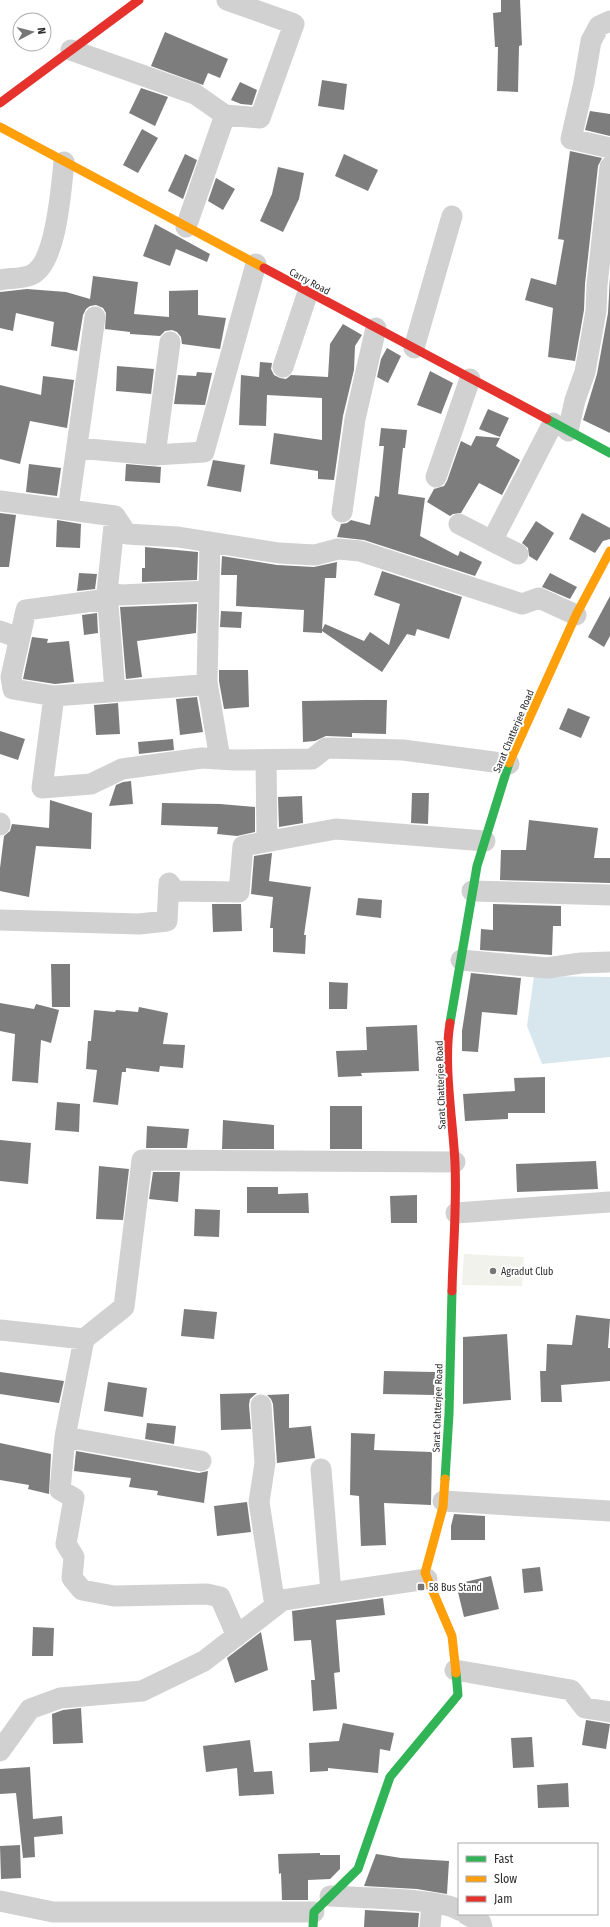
<svg xmlns="http://www.w3.org/2000/svg" width="610" height="1927" font-family="'Fira Sans Condensed',sans-serif">
<rect width="100%" height="100%" fill="#fff"/>
<path fill="#f0f2eb" d="M 464,1254 L 524,1257 L 522,1286 L 462,1285 Z"/>
<path fill="#d8e7ee" d="M 534,976 L 610,977 L 610,1057 L 542,1064 L 527,1026 Z"/>
<path fill="#7d7d7d" d="M 501,0 L 520,0 L 522,45 L 519,46 L 518,92 L 497,91 L 498,47 L 495,47 L 493,13 L 501,12 Z
M 165,32 L 228,59 L 220,78 L 208,73 L 203,85 L 151,66 Z
M 322,80 L 347,84 L 344,110 L 318,106 Z
M 240,82 L 257,90 L 252,105 L 241,104 L 231,100 Z
M 141,88 L 168,97 L 155,126 L 129,113 Z
M 590,111 L 610,114 L 610,136 L 585,130 Z
M 142,129 L 158,138 L 138,173 L 123,165 Z
M 570,151 L 602,158 L 598,166 L 585,284 L 584,310 L 575,361 L 548,357 L 553,308 L 525,300 L 531,278 L 556,285 L 564,240 L 558,239 Z
M 185,154 L 197,160 L 183,199 L 168,191 Z
M 344,154 L 378,170 L 368,191 L 335,176 Z
M 278,167 L 304,173 L 299,199 L 283,232 L 260,221 L 272,194 Z
M 216,178 L 235,189 L 223,210 L 208,201 Z
M 155,224 L 210,254 L 207,262 L 176,249 L 170,266 L 143,256 Z
M 93,276 L 138,282 L 134,314 L 169,317 L 169,291 L 198,290 L 198,315 L 226,318 L 220,349 L 182,344 L 181,337 L 177,332 L 172,330 L 165,331 L 160,336 L 130,334 L 130,332 L 105,329 L 106,313 L 103,308 L 96,305 L 90,306 L 86,309 L 83,315 L 77,351 L 51,346 L 54,322 L 16,313 L 13,331 L 0,328 L 0,292 L 27,289 L 66,292 L 90,299 Z
M 610,277 L 610,433 L 583,420 L 597,374 L 608,313 Z
M 343,324 L 362,335 L 355,346 L 354,370 L 343,416 L 334,480 L 318,479 L 318,471 L 270,464 L 274,433 L 322,440 L 322,398 L 267,395 L 266,426 L 239,425 L 241,375 L 259,377 L 260,362 L 272,363 L 271,369 L 274,375 L 280,378 L 286,379 L 291,375 L 328,377 L 330,344 Z
M 387,348 L 401,356 L 388,383 L 377,377 L 381,359 Z
M 117,366 L 154,369 L 151,394 L 116,391 Z
M 430,371 L 453,383 L 441,414 L 417,405 Z
M 197,372 L 212,373 L 205,405 L 174,404 L 178,375 L 196,376 Z
M 43,376 L 74,380 L 67,428 L 30,421 L 20,464 L 0,459 L 0,385 L 41,395 Z
M 488,409 L 509,418 L 500,437 L 479,429 Z
M 381,428 L 407,430 L 405,448 L 403,448 L 398,494 L 425,498 L 420,536 L 458,556 L 460,551 L 482,562 L 475,576 L 364,540 L 337,537 L 341,524 L 347,523 L 351,520 L 370,525 L 375,496 L 379,497 L 384,446 L 379,446 Z
M 476,436 L 500,438 L 496,446 L 520,460 L 502,495 L 479,483 L 461,513 L 453,514 L 450,516 L 427,502 L 434,489 L 444,486 L 447,481 L 461,441 L 471,446 Z
M 213,460 L 245,465 L 241,492 L 207,486 Z
M 29,464 L 61,468 L 57,496 L 26,492 Z
M 126,464 L 161,467 L 160,483 L 125,481 Z
M 0,513 L 16,515 L 9,567 L 0,567 Z
M 582,513 L 610,528 L 610,539 L 603,541 L 595,553 L 569,539 Z
M 57,520 L 81,524 L 80,548 L 56,547 Z
M 536,521 L 554,533 L 537,561 L 529,556 L 528,548 L 522,543 Z
M 145,547 L 198,552 L 197,580 L 142,582 L 142,568 L 145,568 Z
M 222,556 L 277,565 L 314,567 L 337,562 L 336,578 L 325,578 L 322,630 L 325,624 L 364,641 L 370,632 L 389,645 L 400,604 L 374,595 L 382,571 L 462,597 L 449,639 L 417,629 L 415,636 L 407,634 L 382,672 L 322,631 L 322,633 L 303,632 L 304,610 L 236,606 L 237,575 L 221,575 Z
M 79,573 L 97,574 L 95,589 L 77,591 Z
M 550,573 L 577,587 L 570,599 L 542,587 Z
M 610,596 L 610,636 L 604,647 L 588,637 Z
M 197,604 L 196,633 L 137,641 L 142,677 L 126,679 L 120,607 Z
M 221,611 L 242,612 L 241,628 L 220,627 Z
M 97,613 L 98,633 L 84,635 L 82,615 Z
M 32,637 L 48,639 L 47,643 L 69,641 L 74,682 L 55,684 L 23,679 Z
M 219,670 L 248,670 L 249,707 L 224,709 L 219,681 Z
M 197,697 L 203,732 L 180,735 L 176,699 Z
M 364,700 L 387,700 L 386,734 L 352,733 L 352,737 L 326,736 L 315,741 L 303,742 L 302,701 Z
M 118,703 L 120,734 L 96,735 L 94,705 Z
M 568,708 L 590,717 L 581,738 L 559,729 Z
M 0,731 L 25,739 L 18,760 L 0,754 Z
M 173,739 L 174,750 L 139,754 L 138,742 Z
M 131,781 L 133,804 L 109,806 L 116,785 L 123,782 Z
M 412,793 L 429,793 L 428,824 L 411,823 Z
M 302,796 L 303,823 L 279,827 L 278,797 Z
M 50,800 L 92,813 L 91,849 L 36,846 L 29,897 L 0,891 L 0,868 L 4,836 L 10,831 L 12,824 L 49,828 Z
M 162,803 L 220,804 L 255,807 L 255,832 L 237,836 L 217,834 L 218,827 L 161,825 Z
M 529,820 L 598,828 L 594,858 L 610,858 L 610,883 L 500,880 L 501,850 L 526,850 Z
M 272,853 L 269,881 L 311,887 L 304,935 L 306,935 L 305,954 L 273,952 L 273,928 L 270,928 L 273,897 L 251,894 L 254,856 Z
M 358,898 L 382,900 L 381,918 L 356,915 Z
M 212,904 L 241,904 L 242,931 L 213,932 Z
M 493,904 L 561,906 L 561,926 L 553,926 L 552,955 L 480,950 L 481,929 L 493,930 Z
M 51,964 L 70,964 L 70,1007 L 52,1007 Z
M 471,973 L 521,978 L 517,1015 L 482,1012 L 478,1052 L 462,1051 L 462,1031 Z
M 329,982 L 348,983 L 347,1009 L 329,1009 Z
M 0,1003 L 34,1009 L 36,1004 L 59,1010 L 51,1043 L 41,1040 L 38,1083 L 12,1081 L 15,1034 L 0,1031 Z
M 139,1007 L 168,1013 L 163,1044 L 185,1045 L 183,1068 L 160,1066 L 159,1072 L 126,1068 L 126,1072 L 122,1072 L 118,1105 L 93,1102 L 97,1070 L 86,1069 L 88,1041 L 91,1041 L 94,1010 L 115,1012 L 116,1010 L 138,1012 Z
M 417,1025 L 419,1071 L 361,1073 L 362,1076 L 338,1077 L 336,1051 L 367,1050 L 366,1027 Z
M 545,1077 L 545,1113 L 508,1113 L 508,1119 L 465,1121 L 463,1094 L 515,1091 L 514,1078 Z
M 57,1102 L 80,1104 L 79,1132 L 55,1130 Z
M 330,1106 L 362,1106 L 362,1149 L 330,1149 Z
M 223,1120 L 274,1125 L 274,1149 L 222,1149 Z
M 147,1126 L 189,1129 L 187,1148 L 146,1148 Z
M 0,1140 L 31,1143 L 28,1184 L 0,1181 Z
M 596,1161 L 598,1189 L 517,1192 L 516,1164 Z
M 99,1166 L 129,1169 L 123,1220 L 96,1219 Z
M 153,1172 L 180,1172 L 178,1202 L 149,1199 Z
M 247,1187 L 278,1187 L 278,1194 L 308,1193 L 309,1213 L 247,1213 Z
M 417,1195 L 417,1223 L 391,1223 L 390,1196 Z
M 195,1209 L 220,1210 L 219,1237 L 194,1236 Z
M 184,1309 L 217,1312 L 214,1339 L 181,1336 Z
M 576,1315 L 610,1319 L 608,1348 L 610,1348 L 610,1381 L 561,1385 L 562,1402 L 541,1402 L 540,1371 L 546,1371 L 547,1344 L 572,1345 Z
M 507,1334 L 511,1400 L 463,1404 L 463,1337 Z
M 384,1371 L 435,1372 L 434,1395 L 383,1394 Z
M 0,1372 L 64,1381 L 59,1403 L 0,1394 Z
M 108,1382 L 147,1388 L 143,1417 L 104,1411 Z
M 257,1393 L 250,1399 L 249,1405 L 251,1429 L 221,1430 L 220,1394 Z
M 289,1394 L 289,1428 L 311,1426 L 315,1458 L 277,1463 L 273,1404 L 271,1399 L 267,1395 Z
M 147,1423 L 176,1426 L 174,1444 L 145,1439 Z
M 351,1433 L 375,1434 L 374,1450 L 432,1452 L 431,1505 L 384,1503 L 386,1545 L 361,1546 L 359,1496 L 350,1495 Z
M 0,1443 L 51,1454 L 49,1494 L 28,1489 L 29,1485 L 0,1480 Z
M 76,1451 L 199,1473 L 208,1471 L 204,1503 L 157,1495 L 158,1491 L 129,1487 L 131,1478 L 74,1471 Z
M 247,1502 L 251,1532 L 217,1536 L 214,1506 Z
M 454,1514 L 485,1516 L 485,1540 L 451,1540 L 451,1526 Z
M 540,1567 L 543,1591 L 524,1593 L 522,1569 Z
M 491,1576 L 499,1609 L 464,1617 L 456,1584 Z
M 383,1598 L 385,1615 L 336,1620 L 340,1672 L 334,1673 L 337,1709 L 313,1711 L 311,1680 L 315,1680 L 311,1640 L 294,1641 L 292,1611 Z
M 33,1627 L 54,1628 L 53,1656 L 32,1656 Z
M 261,1632 L 268,1670 L 235,1683 L 227,1658 Z
M 81,1708 L 83,1743 L 53,1744 L 52,1714 L 63,1710 Z
M 586,1720 L 610,1724 L 606,1749 L 582,1745 Z
M 343,1723 L 394,1733 L 390,1751 L 380,1749 L 378,1773 L 328,1768 L 328,1771 L 310,1772 L 309,1743 L 339,1741 Z
M 532,1737 L 534,1767 L 513,1768 L 511,1738 Z
M 250,1740 L 254,1772 L 272,1771 L 274,1794 L 239,1796 L 237,1768 L 206,1772 L 203,1746 Z
M 30,1767 L 33,1819 L 62,1816 L 63,1834 L 34,1837 L 35,1857 L 23,1858 L 16,1793 L 0,1794 L 0,1769 Z
M 568,1783 L 569,1807 L 538,1808 L 537,1785 Z
M 20,1845 L 21,1878 L 1,1879 L 0,1846 Z
M 320,1853 L 320,1855 L 340,1855 L 340,1869 L 330,1879 L 308,1880 L 308,1900 L 282,1900 L 281,1873 L 279,1874 L 278,1854 Z
M 376,1854 L 401,1858 L 449,1861 L 447,1894 L 417,1889 L 364,1886 Z
M 365,1910 L 419,1913 L 418,1927 L 364,1927 Z"/>
<g fill="none" stroke-linecap="round" stroke-linejoin="round">
<path stroke="#d1d1d1" stroke-width="21" d="M 610,21 L 599,26 L 591,41 L 584,82 L 571,139 L 610,148
M 71,50 L 195,94 L 225,115
M 186,227 L 225,115 L 260,118 L 294,24 L 227,0
M 0,280 C 9,278 22,279 31,275 C 57,264 61,188 64,162
M 414,348 L 452,216
M 283,367 L 308,292
M 568,431 L 575,400 L 585,372 L 596,311 L 597,285 L 610,167
M 77,448 L 155,455 L 170,342
M 155,455 L 204,452 L 256,264
M 436,477 L 470,379
M 0,501 L 115,516 L 107,592 L 121,595 L 208,591
M 68,510 L 95,317
M 342,512 L 355,419 L 376,328
M 115,516 L 127,534 L 178,537 L 279,553 L 315,555 L 338,549 L 360,551 L 522,604 L 539,598 L 576,615
M 459,524 L 492,541
M 518,554 L 492,541 L 553,423
M 107,592 L 115,691
M 108,599 L 26,610 L 11,677 L 13,689 L 54,696 L 201,685 L 207,682 L 220,759
M 0,631 L 19,638
M 207,682 L 210,542
M 54,696 L 42,788 L 91,784 L 122,769 L 202,758 L 234,760 L 312,759 L 326,748 L 403,750 L 509,764
M 266,760 L 267,841
M 0,823 L 0,825
M 472,891 L 610,895
M 0,920 L 139,924 L 167,921 L 169,883 L 175,891 L 239,892 L 243,846 L 336,829 L 485,841
M 461,960 L 547,968 L 581,963 L 610,962
M 456,1213 L 610,1202
M 0,1330 L 84,1339 L 65,1437 L 201,1461
M 84,1339 L 124,1307 L 142,1160 L 455,1162
M 261,1405 L 265,1463 L 259,1502 L 275,1606
M 65,1437 L 60,1490 L 74,1498 L 66,1544 L 74,1557 L 72,1578 L 82,1590 L 114,1596 L 207,1594 L 220,1597 L 237,1636
M 321,1469 L 331,1593
M 443,1501 L 610,1511
M 455,1670 L 571,1690 L 585,1708 L 610,1712
M 0,1751 L 30,1709 L 60,1698 L 142,1691 L 204,1661 L 283,1600 L 427,1579
M 330,1896 C 357,1898 439,1898 459,1910
M 0,1901 L 53,1912 L 314,1912
M 466,1914 L 481,1923 L 482,1927
M 430,1927 L 432,1904"/>
<path stroke="#30b455" stroke-width="9" d="M 547,419 L 610,453
M 450,1023 L 477,866 L 509,763
M 445,1479 L 449,1414 L 452,1291
M 313,1927 L 314,1912 L 358,1869 L 390,1777 L 458,1695 L 456,1673"/>
<path stroke="#ff9f0a" stroke-width="9" d="M 0,127 L 264,268
M 509,763 L 576,615 L 610,551
M 445,1479 L 443,1507 L 425,1573 L 452,1636 L 456,1673"/>
<path stroke="#e5322d" stroke-width="9" d="M 0,103 L 139,0
M 264,268 L 547,419
M 450,1023 C 443,1065 453,1120 455,1163 C 457,1206 453,1248 452,1291"/>
</g>
<g fill="#767676" stroke="#fff" stroke-width="1.5">
<circle cx="493" cy="1271" r="4"/>
<rect x="417" y="1583" width="8" height="8" rx="2"/>
</g>
<g text-anchor="middle" stroke-width="4" stroke-linejoin="round" paint-order="stroke">
<g font-size="10" fill="#2c2c2c" stroke="#fff">
<text transform="translate(310 281) rotate(28)" y="4">Carry Road</text>
<text transform="translate(513 731) rotate(-67)" y="4">Sarat Chatterjee Road</text>
<text transform="translate(440 1085) rotate(-92)" y="4">Sarat Chatterjee Road</text>
<text transform="translate(437 1408) rotate(-88)" y="4">Sarat Chatterjee Road</text>
</g>
<g font-size="10" fill="#2c2c2c" stroke="#fff" text-anchor="start">
<text x="501" y="1275">Agradut Club</text>
<text x="429" y="1591">58 Bus Stand</text>
</g>
</g>
<rect x="458" y="1843" width="140" height="72" fill="#ffffff" stroke="#ababab"/>
<rect x="466" y="1856" width="20" height="6" fill="#30b455" stroke="#ababab"/>
<text x="494" y="1863" font-size="12" fill="#2c2c2c">Fast</text>
<rect x="466" y="1876" width="20" height="6" fill="#ff9f0a" stroke="#ababab"/>
<text x="494" y="1883" font-size="12" fill="#2c2c2c">Slow</text>
<rect x="466" y="1896" width="20" height="6" fill="#e5322d" stroke="#ababab"/>
<text x="494" y="1903" font-size="12" fill="#2c2c2c">Jam</text>
<g transform="translate(32 32) rotate(83)"><circle r="19" fill="#ffffff" stroke="#ababab"/>
<path d="M0-3L7 15L0 10L-7 15Z" fill="#767676"/>
<text y="-6" font-size="11" font-weight="bold" text-anchor="middle" fill="#2c2c2c">N</text>
</g>
</svg>
